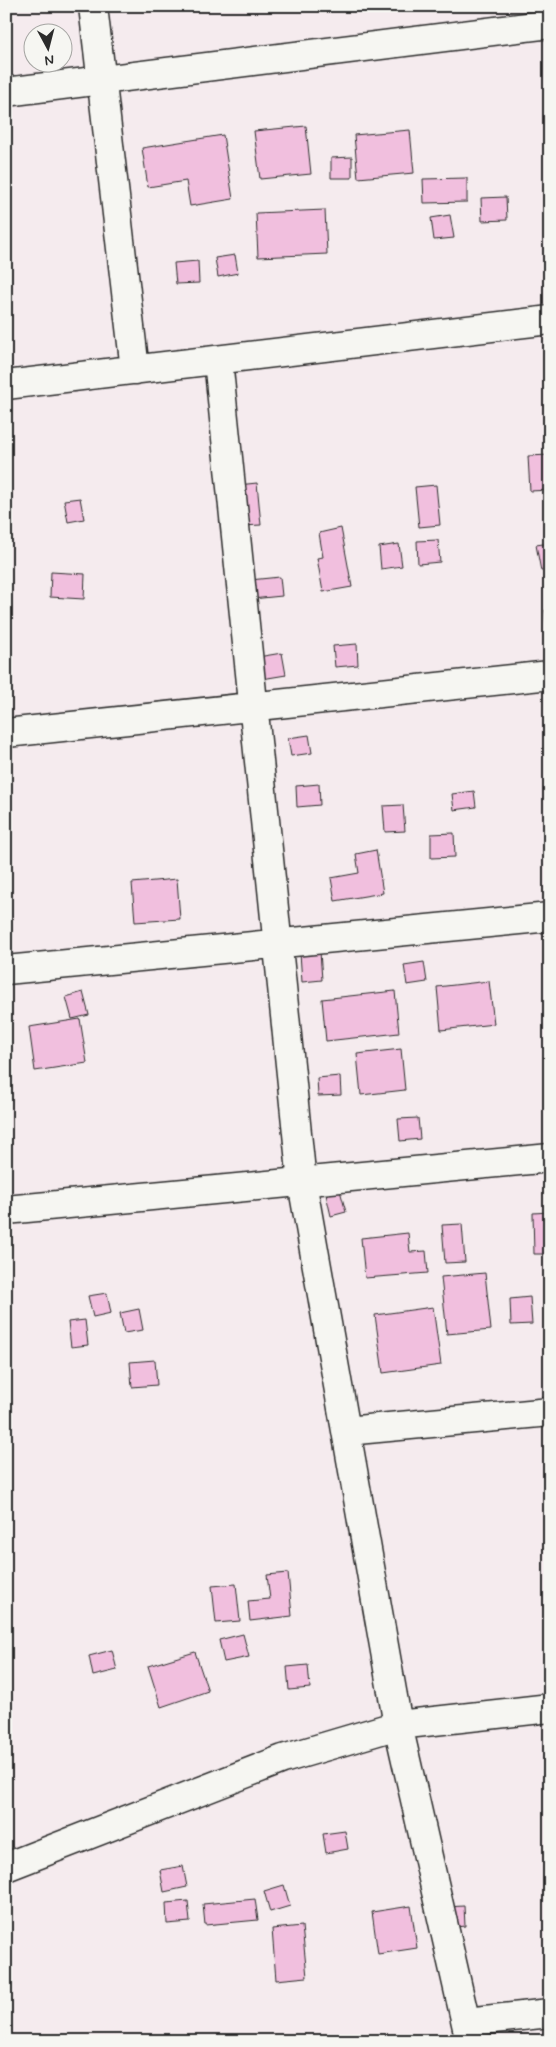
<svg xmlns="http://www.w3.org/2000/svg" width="556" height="2047" font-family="Mynerve,sans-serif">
<rect width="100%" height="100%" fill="#f5ebee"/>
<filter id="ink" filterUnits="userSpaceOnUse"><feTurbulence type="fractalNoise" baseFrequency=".02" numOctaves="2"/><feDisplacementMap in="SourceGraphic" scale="10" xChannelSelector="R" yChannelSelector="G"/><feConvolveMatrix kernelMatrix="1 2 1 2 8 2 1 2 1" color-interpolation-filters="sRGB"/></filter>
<g filter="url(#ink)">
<path fill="#f1bfde" stroke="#2b2b2b" d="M 306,126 L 311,174 L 260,179 L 254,131 Z
M 410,130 L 414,173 L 358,178 L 354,135 Z
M 223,135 L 233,199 L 190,206 L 186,181 L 148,187 L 142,148 Z
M 352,157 L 352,178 L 331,178 L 331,158 Z
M 467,178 L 467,202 L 424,203 L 423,179 Z
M 506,197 L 507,220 L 482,221 L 481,198 Z
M 325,210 L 327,254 L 258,257 L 256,213 Z
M 450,215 L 454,238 L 434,240 L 431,218 Z
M 235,255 L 238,273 L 218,277 L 215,258 Z
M 198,261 L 199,283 L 176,284 L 174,263 Z
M 550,455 L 550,490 L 530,491 L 528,456 Z
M 257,483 L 261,525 L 242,526 L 238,485 Z
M 436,485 L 440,525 L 419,527 L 415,487 Z
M 80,498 L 84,519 L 68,522 L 64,500 Z
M 341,528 L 352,587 L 323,592 L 317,558 L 323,557 L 319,533 Z
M 438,540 L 440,562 L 418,564 L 417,541 Z
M 550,543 L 550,570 L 541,571 L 536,545 Z
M 399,544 L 402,566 L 381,569 L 379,547 Z
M 51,572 L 85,574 L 84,599 L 50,597 Z
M 280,577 L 282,596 L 252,599 L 250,580 Z
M 545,610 L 550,610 L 550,640 L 548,640 Z
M 357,644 L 358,665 L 335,667 L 333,646 Z
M 282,653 L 286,675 L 262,679 L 258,657 Z
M 309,735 L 312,753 L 291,756 L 288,738 Z
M 319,784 L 320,805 L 297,807 L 296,786 Z
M 474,791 L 476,807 L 454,810 L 452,794 Z
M 403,805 L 405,831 L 385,832 L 383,806 Z
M 454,833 L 455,857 L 431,858 L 431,834 Z
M 376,850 L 383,893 L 335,901 L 331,878 L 359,873 L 356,854 Z
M 177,879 L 180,919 L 135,922 L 132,883 Z
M 320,951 L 322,980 L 302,982 L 300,953 Z
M 424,962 L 427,982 L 407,985 L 404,965 Z
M 489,981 L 494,1024 L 441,1030 L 437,987 Z
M 395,991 L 399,1033 L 326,1041 L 322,999 Z
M 83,992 L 89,1015 L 72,1019 L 66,997 Z
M 80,1019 L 87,1063 L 35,1071 L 29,1027 Z
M 401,1049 L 405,1090 L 361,1095 L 357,1054 Z
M 340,1076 L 341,1095 L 318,1096 L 317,1078 Z
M 418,1118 L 420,1139 L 400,1141 L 398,1119 Z
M 339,1187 L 346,1212 L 331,1216 L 325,1190 Z
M 550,1212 L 550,1254 L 534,1254 L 533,1213 Z
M 462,1224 L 465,1262 L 445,1263 L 442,1225 Z
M 408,1233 L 410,1252 L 426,1251 L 428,1273 L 365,1278 L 361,1238 Z
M 485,1273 L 491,1330 L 447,1334 L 441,1277 Z
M 107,1293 L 111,1313 L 93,1317 L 88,1296 Z
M 530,1297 L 532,1324 L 511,1325 L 510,1299 Z
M 433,1307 L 441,1365 L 383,1373 L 375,1315 Z
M 139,1309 L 143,1330 L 124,1333 L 120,1313 Z
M 85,1320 L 88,1345 L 71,1347 L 68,1322 Z
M 155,1360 L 157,1385 L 132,1387 L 130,1362 Z
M 288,1573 L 292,1616 L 250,1621 L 248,1601 L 270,1599 L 267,1575 Z
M 236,1584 L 240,1621 L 216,1623 L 212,1586 Z
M 243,1634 L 249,1657 L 224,1662 L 219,1640 Z
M 112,1650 L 117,1670 L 93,1676 L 89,1656 Z
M 195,1652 L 208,1691 L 161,1707 L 148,1666 Z
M 308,1665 L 310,1688 L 289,1690 L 287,1667 Z
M 345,1831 L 348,1849 L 326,1853 L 323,1834 Z
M 183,1866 L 187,1887 L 164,1892 L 160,1870 Z
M 284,1885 L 290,1906 L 270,1912 L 264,1891 Z
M 255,1899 L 258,1920 L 205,1925 L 203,1904 Z
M 188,1901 L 190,1922 L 167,1924 L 166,1903 Z
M 411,1906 L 417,1948 L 378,1954 L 372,1912 Z
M 464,1906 L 465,1926 L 446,1928 L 445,1907 Z
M 302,1926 L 307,1977 L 276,1980 L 272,1929 Z"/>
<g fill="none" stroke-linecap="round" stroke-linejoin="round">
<defs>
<path id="street" d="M 93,6 L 135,370
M 6,92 L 550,24
M 218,360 L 302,1182 L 398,1725 L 470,2041
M 6,385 L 550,320
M 6,733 L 550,675
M 6,970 L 550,917
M 6,1210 L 550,1158
M 346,1431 L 550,1412
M 6,1867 L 283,1759 L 398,1725 L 550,1708
M 466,2022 L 550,2013"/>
</defs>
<use href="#street" stroke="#2b2b2b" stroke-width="31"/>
<use href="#street" stroke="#f6f6f2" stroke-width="28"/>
</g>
</g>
<rect width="556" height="2047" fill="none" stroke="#f6f6f2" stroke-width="25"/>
<rect x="12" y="12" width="531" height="2022" fill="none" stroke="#2b2b2b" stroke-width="2" filter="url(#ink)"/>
<g transform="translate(48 48) rotate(173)"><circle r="24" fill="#f6f6f2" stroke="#a5a5a2"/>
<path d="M0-4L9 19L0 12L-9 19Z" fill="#2b2b2b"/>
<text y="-8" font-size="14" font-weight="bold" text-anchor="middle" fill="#2b2b2b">N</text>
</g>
</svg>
